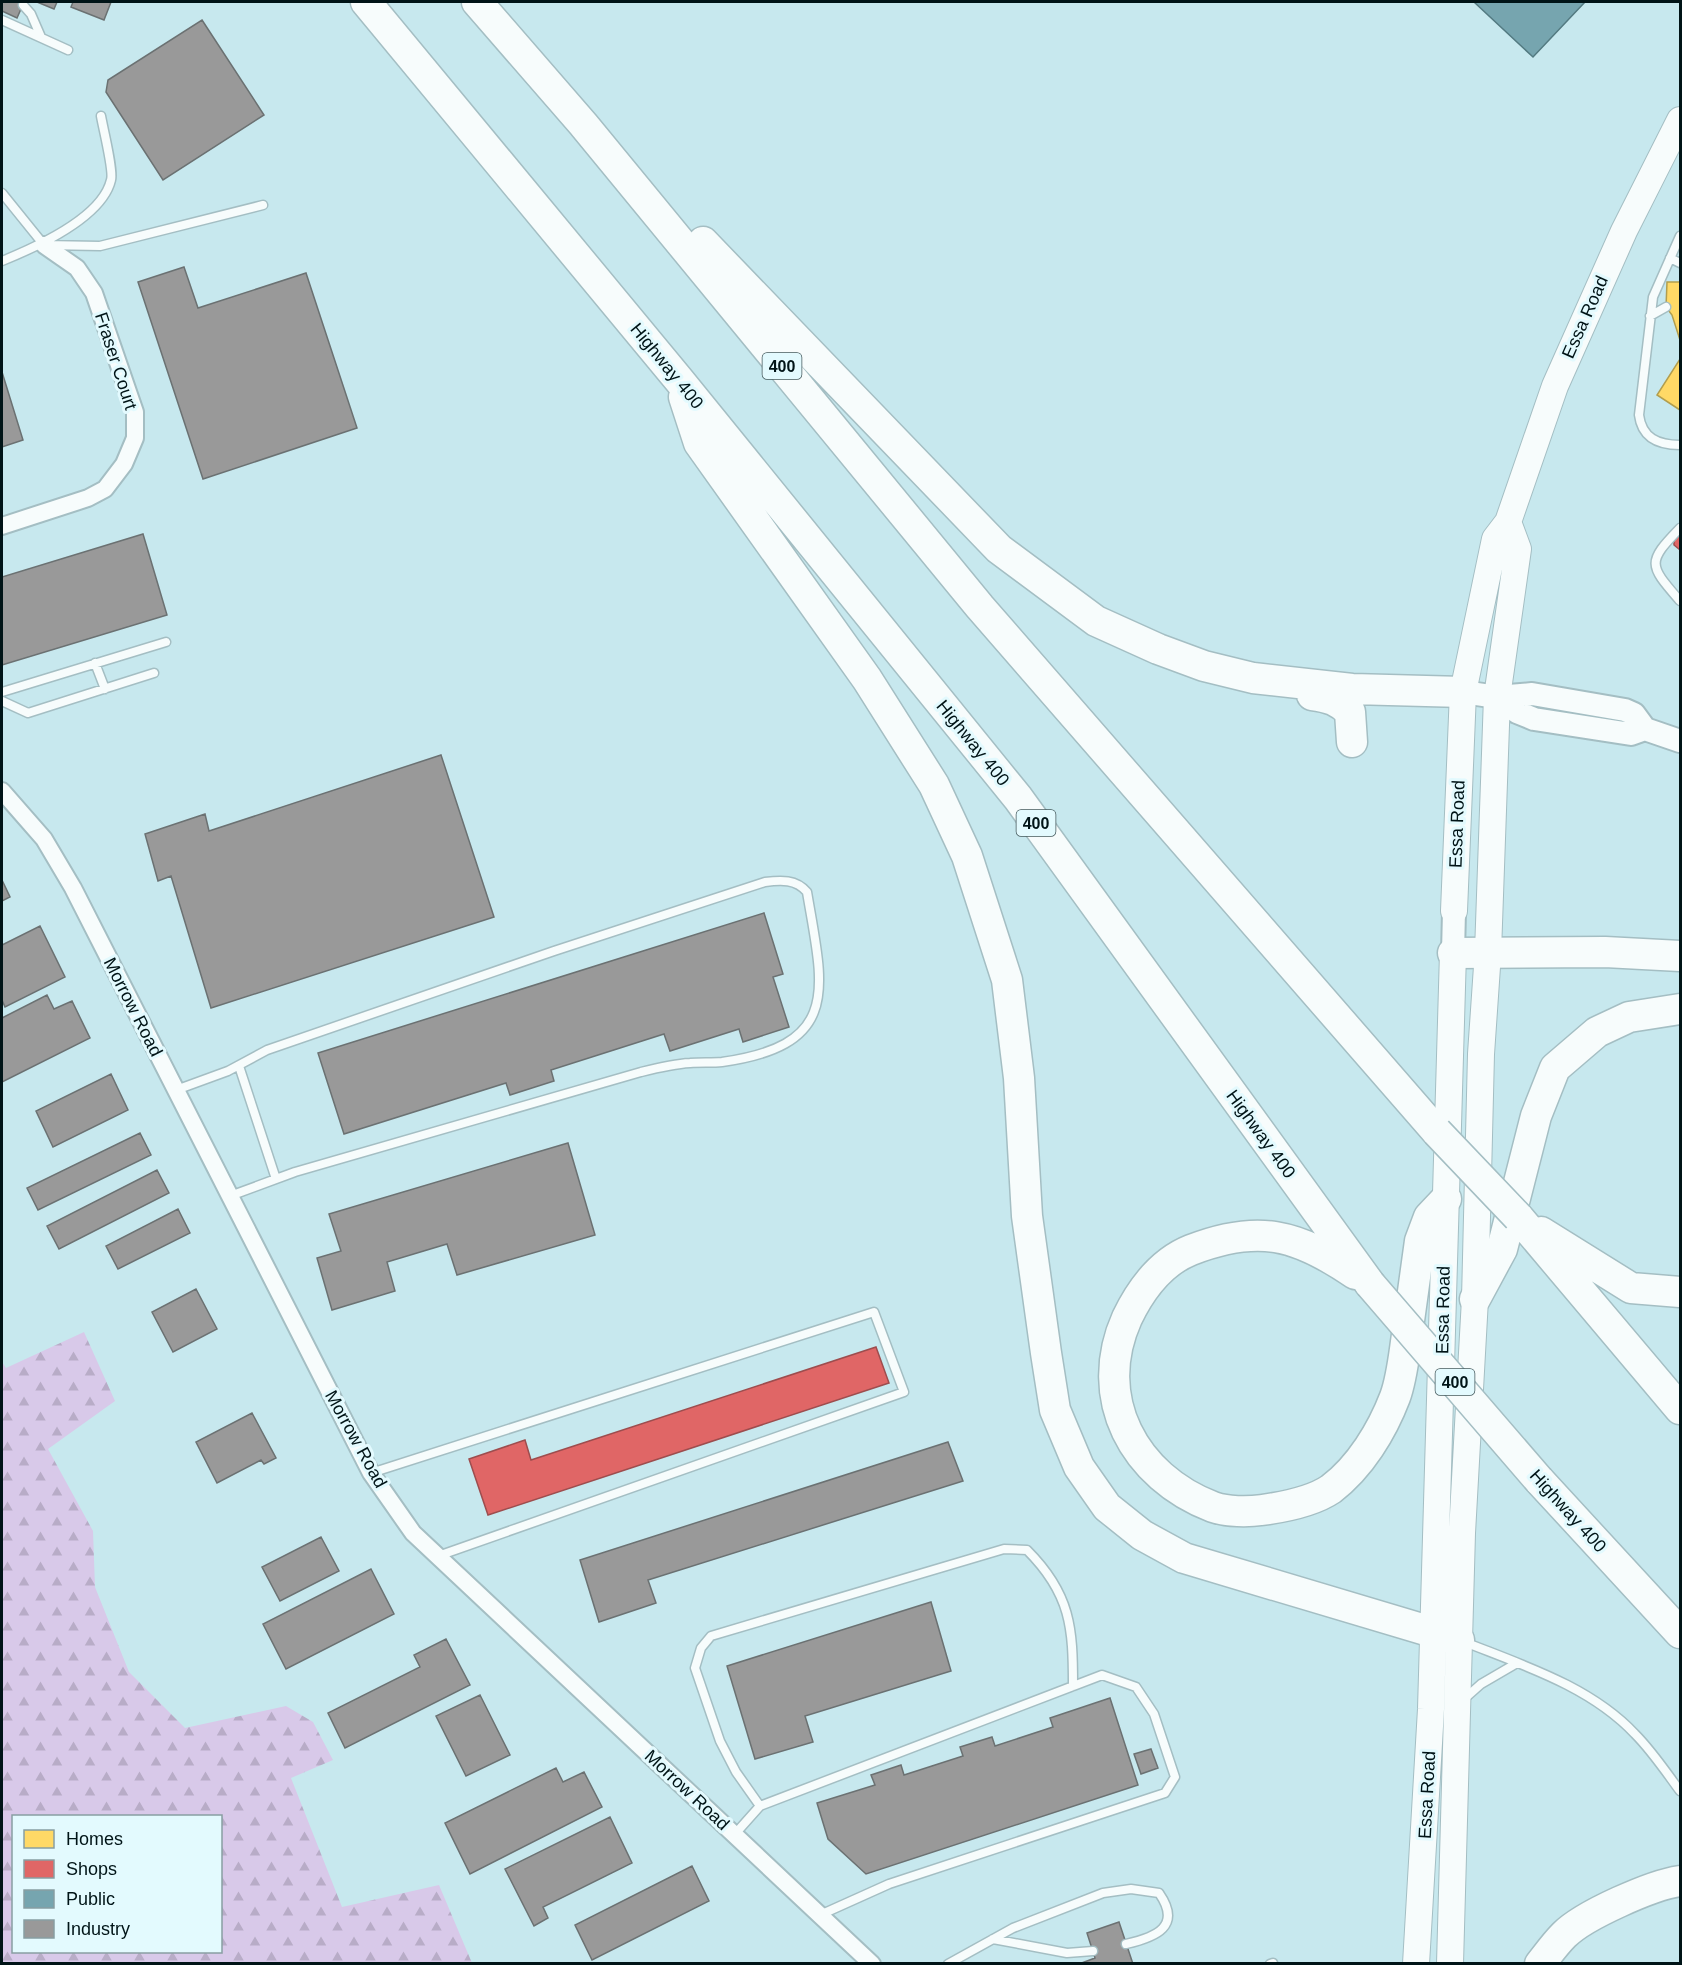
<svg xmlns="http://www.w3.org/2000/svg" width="1682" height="1965" font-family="Arial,sans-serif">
<defs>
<pattern id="forest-firs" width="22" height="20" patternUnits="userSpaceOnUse" patternTransform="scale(1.5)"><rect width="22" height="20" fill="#d8c9e9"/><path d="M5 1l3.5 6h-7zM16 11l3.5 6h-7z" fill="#b8acc7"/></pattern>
</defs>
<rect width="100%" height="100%" fill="#c7e8ee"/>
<path fill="url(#forest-firs)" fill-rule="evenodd" d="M 84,1332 L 115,1401 L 48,1449 L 93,1531 L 95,1587 L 129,1672 L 185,1728 L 286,1706 L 313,1722 L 333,1760 L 291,1778 L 342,1907 L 439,1885 L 472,1963 L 2,1963 L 2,1362 L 6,1368 ZM 14,1816 L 220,1816 L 220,1952 L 14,1952 Z"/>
<path fill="#ffd966" stroke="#b29e4e" stroke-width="1.5" d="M 1667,282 L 1680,282 L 1680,340 L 1672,315 L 1666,307 Z
M 1680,359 L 1680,410 L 1657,395 Z"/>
<path fill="#e06666" stroke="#9d4d4e" stroke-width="1.5" d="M 1680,531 L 1680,550 L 1674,545 L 1674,537 Z
M 876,1347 L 889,1383 L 488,1515 L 469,1459 L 525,1440 L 531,1460 Z"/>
<path fill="#76a5af" stroke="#537a81" stroke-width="1.5" d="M 1474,2 L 1585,2 L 1533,57 Z"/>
<path fill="#999" stroke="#6b7172" stroke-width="1.5" d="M 2,2 L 24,2 L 17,18 L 2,11 Z
M 37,2 L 57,2 L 54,9 Z
M 73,2 L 111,2 L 104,20 L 71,7 Z
M 202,20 L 264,115 L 163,180 L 106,92 L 108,80 Z
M 184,267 L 198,308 L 306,273 L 357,428 L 203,479 L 138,282 Z
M 2,372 L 23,440 L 2,447 Z
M 143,534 L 167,615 L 2,665 L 2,577 Z
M 441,755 L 494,917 L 211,1008 L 171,876 L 158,881 L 145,834 L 205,814 L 209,831 Z
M 2,880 L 10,897 L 2,901 Z
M 764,913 L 783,974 L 773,977 L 789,1027 L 743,1042 L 739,1029 L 670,1051 L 664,1034 L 551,1070 L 554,1081 L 510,1095 L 506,1083 L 344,1134 L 318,1053 Z
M 40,926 L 65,977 L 5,1007 L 2,1000 L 2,945 Z
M 47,995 L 54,1009 L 72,1001 L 90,1038 L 2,1082 L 2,1018 Z
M 111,1074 L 128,1110 L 53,1147 L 36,1111 Z
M 140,1133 L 151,1155 L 38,1210 L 27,1188 Z
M 568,1143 L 595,1235 L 457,1275 L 447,1244 L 387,1262 L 395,1291 L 332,1310 L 317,1258 L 341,1251 L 329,1214 Z
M 157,1170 L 169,1193 L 59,1249 L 47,1226 Z
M 178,1209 L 190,1233 L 118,1269 L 106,1246 Z
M 196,1289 L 217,1329 L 173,1352 L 152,1312 Z
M 252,1413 L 276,1458 L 264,1464 L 261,1460 L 217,1483 L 196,1442 Z
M 948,1442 L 963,1481 L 648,1580 L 656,1603 L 599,1622 L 580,1560 Z
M 321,1537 L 339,1571 L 280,1601 L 262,1567 Z
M 371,1569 L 394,1614 L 286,1669 L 263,1624 Z
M 931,1602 L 951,1671 L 805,1716 L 813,1742 L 755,1759 L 727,1666 Z
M 446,1639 L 470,1685 L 345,1748 L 328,1713 L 420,1667 L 414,1655 Z
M 480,1695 L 510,1755 L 466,1776 L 436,1716 Z
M 1110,1698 L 1138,1785 L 866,1874 L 828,1839 L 817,1803 L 875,1785 L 871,1775 L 901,1765 L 904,1775 L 963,1756 L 960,1747 L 992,1737 L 995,1746 L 1053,1727 L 1050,1718 Z
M 1151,1749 L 1158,1768 L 1141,1774 L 1134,1754 Z
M 556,1768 L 563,1782 L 584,1772 L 602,1807 L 470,1874 L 445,1823 Z
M 610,1817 L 632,1863 L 543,1907 L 548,1918 L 534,1926 L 505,1869 Z
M 692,1866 L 709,1901 L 592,1960 L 575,1925 Z
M 1119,1922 L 1133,1964 L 1079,1964 L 1095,1958 L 1087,1933 Z"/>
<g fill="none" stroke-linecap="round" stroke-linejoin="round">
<defs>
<path id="lane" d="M 23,5 L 31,14 L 41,37
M 2,20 L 68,50
M 2,193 L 44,245 L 100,246 L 263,205
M 1680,236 L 1653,297 L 1639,415 C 1642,438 1658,445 1680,445
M 1670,258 L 1680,263
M 2,261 C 34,248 102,218 111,180 C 114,171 103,128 101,116
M 1650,316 L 1666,307
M 1680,528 C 1646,563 1649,565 1680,601
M 95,663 L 105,689
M 2,692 L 166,642
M 2,701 L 28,713 L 154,673
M 239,1066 L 276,1179
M 176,1090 L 228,1071 L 267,1050 L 554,951 L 765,882 C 781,880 796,879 807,892 C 823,987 843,1045 722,1062 C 712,1063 700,1062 690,1063 C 673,1064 657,1068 641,1072 L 295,1172 L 230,1196
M 371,1473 L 874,1312 L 904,1392 L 438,1556
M 1462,1641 C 1522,1665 1590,1686 1635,1734 C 1652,1751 1666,1772 1680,1791
M 1463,1700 L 1481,1684 L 1517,1663
M 760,1806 L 736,1772 L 720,1741 L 695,1668 L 701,1648 L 711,1636 L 1004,1549 L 1027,1550 C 1071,1594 1073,1628 1073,1686
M 735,1834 L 760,1806 L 1102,1675 L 1136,1687 L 1154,1714 L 1175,1777 L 1165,1793 L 889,1884 L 820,1915
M 993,1939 L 1067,1953 L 1093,1951
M 948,1964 L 1013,1928 L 1103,1893 L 1131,1889 L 1159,1893 C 1182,1926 1157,1937 1126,1944
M 1270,1964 L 1273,1963"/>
<path id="street" d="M 2,526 L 88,498 L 105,489 L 124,464 L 135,438 L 135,412 L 94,293 L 77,268 L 44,245
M 2,791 L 44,839 L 73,888 L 371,1473 L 413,1533 L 872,1964"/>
<path id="secondary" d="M 1463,692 L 1497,697 L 1532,694 L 1625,710 L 1634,714 L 1645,729
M 1497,697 L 1517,712 L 1534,719 L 1631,734 L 1645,729 L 1680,741
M 1453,953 L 1454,911"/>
<path id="primary" d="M 1454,911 L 1463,692 L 1495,539 L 1508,522 L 1555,386 L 1624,231 L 1680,120
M 1416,1964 L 1431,1709 L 1453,953
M 1450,1964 L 1462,1533 L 1475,1299 L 1481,1054 L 1488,952 L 1497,697 L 1518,549 L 1508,522"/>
<path id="highway" d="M 366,2 L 679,380 L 1018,798 L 1370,1284
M 477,2 L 583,124 L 980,607 L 1437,1132
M 703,242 L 999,549 L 1096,621 L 1158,649 L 1204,666 L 1253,678 L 1352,689 L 1463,692
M 684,397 L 699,443 L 867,679 L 934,785 L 967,856 L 1007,980 L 1019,1078 L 1027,1216 L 1046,1353 L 1055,1410 L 1079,1467 L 1107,1507 L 1142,1535 L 1184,1558 L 1459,1640
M 1312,695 C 1329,697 1339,701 1350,712 L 1352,742
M 1453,953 L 1605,952 L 1680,956
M 1518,1217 L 1680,1409
M 1541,1232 L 1631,1288 L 1680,1292
M 1355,1274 C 1297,1234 1258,1224 1191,1250 C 1161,1262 1140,1291 1127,1318 C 1091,1398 1134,1477 1213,1507 C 1227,1512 1248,1512 1262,1510 C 1284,1507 1312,1502 1331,1489 C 1360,1467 1382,1431 1395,1397 C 1402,1378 1404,1355 1407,1335 C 1411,1304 1416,1272 1420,1241 L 1429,1217 L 1446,1199
M 1475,1299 L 1502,1249 L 1536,1116 L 1555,1068 L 1597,1032 L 1629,1017 L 1680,1009
M 1539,1480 L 1680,1633
M 1540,1964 C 1548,1954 1555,1944 1564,1935 C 1584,1915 1652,1885 1680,1881"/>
</defs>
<use href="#lane" stroke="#a4bec3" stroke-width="11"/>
<use href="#street" stroke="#a4bec3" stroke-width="20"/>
<use href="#secondary" stroke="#a4bec3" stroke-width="26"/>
<use href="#primary" stroke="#a4bec3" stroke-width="28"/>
<use href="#highway" stroke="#a4bec3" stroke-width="33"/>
<use href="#lane" stroke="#f7fcfc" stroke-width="8"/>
<use href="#street" stroke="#f7fcfc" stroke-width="16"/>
<use href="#secondary" stroke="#f7fcfc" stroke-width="22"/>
<use href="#primary" stroke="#f7fcfc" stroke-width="26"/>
<use href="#highway" stroke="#f7fcfc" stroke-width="30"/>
<defs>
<path id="highway-bridge" d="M 1437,1132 L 1518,1217
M 1370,1284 L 1539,1480"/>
</defs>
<use href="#highway-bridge" stroke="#a4bec3" stroke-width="33" stroke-linecap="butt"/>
<use href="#highway-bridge" stroke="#f7fcfc" stroke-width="30"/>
</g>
<g text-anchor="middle" stroke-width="6" stroke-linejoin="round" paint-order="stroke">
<g fill="#e3fafe" stroke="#44595c" stroke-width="1.5">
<rect x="762.5" y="353" width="39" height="26" rx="4.5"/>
<rect x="1016.5" y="810" width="39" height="26" rx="4.5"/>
<rect x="1435.5" y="1369" width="39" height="26" rx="4.5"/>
</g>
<g font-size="16" font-weight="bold" fill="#001417">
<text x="782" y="372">400</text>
<text x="1036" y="829">400</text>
<text x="1455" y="1388">400</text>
</g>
<g font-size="18" fill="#001417" stroke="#e3fafe">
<text transform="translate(1585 317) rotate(-66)" y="6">Essa Road</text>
<text transform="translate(116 361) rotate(72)" y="6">Fraser Court</text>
<text transform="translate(667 366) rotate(51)" y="6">Highway 400</text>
<text transform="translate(973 743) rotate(51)" y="6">Highway 400</text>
<text transform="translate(1457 824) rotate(-88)" y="6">Essa Road</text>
<text transform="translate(133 1007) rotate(63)" y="6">Morrow Road</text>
<text transform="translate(1261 1134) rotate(54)" y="6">Highway 400</text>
<text transform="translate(1443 1310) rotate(-89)" y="6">Essa Road</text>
<text transform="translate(356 1439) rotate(61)" y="6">Morrow Road</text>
<text transform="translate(1568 1511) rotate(48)" y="6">Highway 400</text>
<text transform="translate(687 1790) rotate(43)" y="6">Morrow Road</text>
<text transform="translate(1427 1795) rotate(-87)" y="6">Essa Road</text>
</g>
</g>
<rect width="1682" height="1965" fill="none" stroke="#001417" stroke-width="6"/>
<rect x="12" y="1815" width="210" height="138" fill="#e3fafe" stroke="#889ea2" stroke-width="1.5"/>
<rect x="24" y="1830" width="30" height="18" fill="#ffd966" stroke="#889ea2" stroke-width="1.5"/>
<text x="66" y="1845" font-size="18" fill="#001417">Homes</text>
<rect x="24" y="1860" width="30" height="18" fill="#e06666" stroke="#889ea2" stroke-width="1.5"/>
<text x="66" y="1875" font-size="18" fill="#001417">Shops</text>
<rect x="24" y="1890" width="30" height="18" fill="#76a5af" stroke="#889ea2" stroke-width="1.5"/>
<text x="66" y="1905" font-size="18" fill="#001417">Public</text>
<rect x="24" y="1920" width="30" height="18" fill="#999999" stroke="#889ea2" stroke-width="1.5"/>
<text x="66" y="1935" font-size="18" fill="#001417">Industry</text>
</svg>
